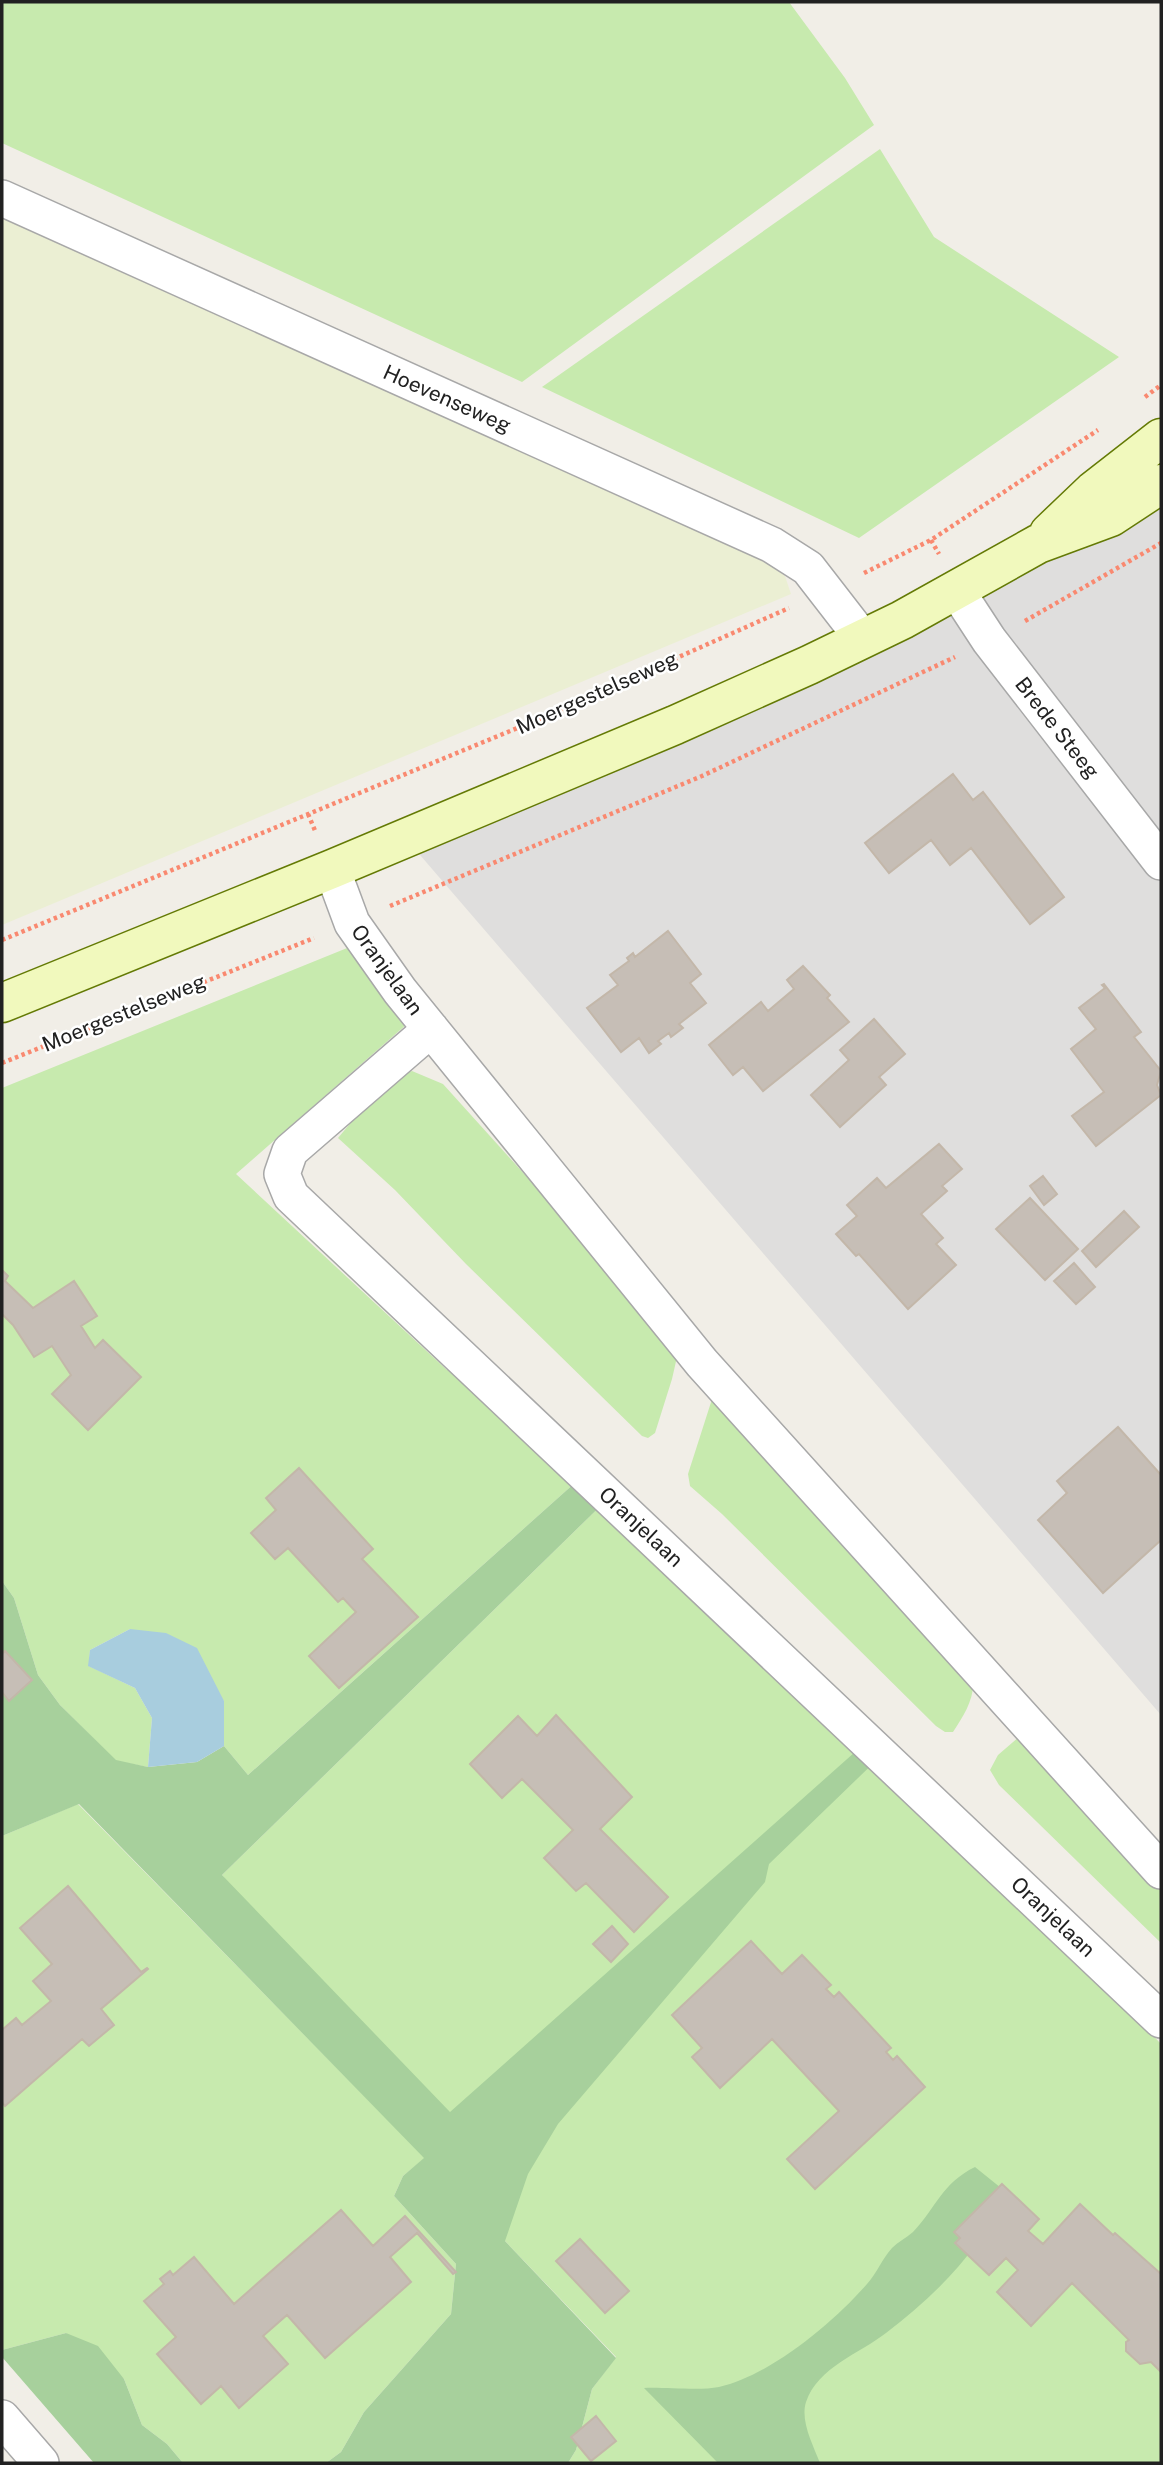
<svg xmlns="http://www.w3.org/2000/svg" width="1163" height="2465" font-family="'Public Sans',sans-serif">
<rect width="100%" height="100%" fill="#f1eee7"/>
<path fill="#dfdedd" d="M 1161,453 L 1161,1715 L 414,848 L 1054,526 Z"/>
<path fill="#ebefd3" d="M 2,211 L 756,556 L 785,576 L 791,594 L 2,925 Z"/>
<path fill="#c7eaae" d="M 2,2 L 789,2 L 845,78 L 874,125 L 522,382 L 2,143 Z
M 880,149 L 934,237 L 1119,357 L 859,538 L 542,387 Z
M 357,944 L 407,1024 L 236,1174 L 447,1370 L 477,1349 L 596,1464 L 248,1775 L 224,1746 L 224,1701 L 130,1629 L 90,1650 L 89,1666 L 135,1688 L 152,1718 L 148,1767 L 116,1761 L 60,1705 L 38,1675 L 14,1598 L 2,1581 L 2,1088 Z
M 412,1071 L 443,1084 L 665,1330 L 677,1357 L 672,1379 L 655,1433 L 648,1438 L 642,1436 L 466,1264 L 395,1190 L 338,1138 L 384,1083 Z
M 713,1396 L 973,1682 C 974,1700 963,1717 953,1732 L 945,1732 L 936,1726 L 722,1514 L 690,1486 L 688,1474 Z
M 620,1487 L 887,1750 L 1161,2044 L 1161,2463 L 568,2463 L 576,2450 L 592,2389 L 616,2357 L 505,2241 L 222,1875 Z
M 1020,1736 L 1161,1889 L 1161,1943 L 999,1785 L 990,1770 L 998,1755 Z
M 78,1804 L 425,2158 L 403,2176 L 394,2196 L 456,2264 L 451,2314 L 364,2412 L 341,2452 L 326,2463 L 183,2463 L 167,2444 L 142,2425 L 124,2379 L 66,2333 L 2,2350 L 2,1836 Z"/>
<path fill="#a7d09c" d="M 596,1464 L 620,1487 L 222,1875 L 450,2112 L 855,1752 L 887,1750 L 769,1864 L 765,1882 L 558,2124 L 528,2174 L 505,2241 L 616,2358 L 592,2389 L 576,2450 L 568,2463 L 326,2463 L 341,2452 L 364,2412 L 451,2314 L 456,2264 L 394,2196 L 403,2176 L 424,2158 L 79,1804 L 2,1836 L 2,1581 L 14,1598 L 38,1675 L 60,1705 L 116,1760 L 148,1767 L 197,1762 L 224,1746 L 248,1775 Z
M 975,2167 L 1006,2192 C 982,2249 935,2296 886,2333 C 859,2354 818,2367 806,2402 C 800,2421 813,2445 820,2463 L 718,2463 L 644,2388 C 665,2387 700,2391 719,2387 C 771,2375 833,2323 867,2284 C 877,2273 882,2259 892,2248 C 898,2242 906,2238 913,2232 C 936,2208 942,2183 975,2167 Z
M 66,2333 L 98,2346 L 124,2379 L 142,2425 L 167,2444 L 183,2463 L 94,2463 L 2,2357 L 2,2350 Z"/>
<path fill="#a8cdde" d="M 130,1629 L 166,1633 L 197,1648 L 224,1701 L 224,1746 L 197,1762 L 148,1767 L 152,1718 L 135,1688 L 88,1666 L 90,1650 Z"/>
<path fill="#c6beb6" stroke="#c3b7a9" stroke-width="2" d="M 953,774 L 973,800 L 983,792 L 1064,897 L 1030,924 L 971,848 L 950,865 L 931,840 L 889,873 L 865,843 Z
M 668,931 L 701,974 L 690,983 L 706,1003 L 679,1024 L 683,1028 L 671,1037 L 669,1033 L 658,1041 L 661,1044 L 649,1053 L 639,1038 L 621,1052 L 587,1008 L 618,985 L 610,975 L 629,961 L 627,958 L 633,953 L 635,957 Z
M 803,966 L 830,995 L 827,998 L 849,1022 L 763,1091 L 743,1067 L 733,1075 L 709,1045 L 761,1002 L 768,1011 L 794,989 L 787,980 Z
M 1104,984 L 1141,1032 L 1134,1037 L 1161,1071 L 1157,1085 L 1161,1095 L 1096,1146 L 1072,1116 L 1104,1092 L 1071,1049 L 1096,1029 L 1079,1008 L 1105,988 L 1102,985 Z
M 874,1019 L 905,1054 L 879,1077 L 886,1085 L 840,1127 L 811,1095 L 849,1060 L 840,1050 Z
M 939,1144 L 962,1169 L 942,1186 L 947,1191 L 921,1214 L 943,1238 L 936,1244 L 956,1265 L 908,1309 L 859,1254 L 856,1256 L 836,1234 L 857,1216 L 847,1205 L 877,1178 L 886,1188 Z
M 1043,1176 L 1057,1194 L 1044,1205 L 1030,1186 Z
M 1030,1198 L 1078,1249 L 1045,1280 L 996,1229 Z
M 1124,1211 L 1139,1227 L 1096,1267 L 1082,1251 Z
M 1074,1263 L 1095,1287 L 1076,1304 L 1054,1281 Z
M 2,1270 L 8,1276 L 5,1281 L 33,1308 L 74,1281 L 97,1316 L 81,1326 L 95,1348 L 103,1340 L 141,1377 L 88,1430 L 52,1394 L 71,1375 L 52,1346 L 34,1357 L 13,1325 L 2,1314 Z
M 1118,1427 L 1161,1475 L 1161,1540 L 1103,1593 L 1038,1520 L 1067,1493 L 1057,1481 Z
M 299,1468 L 373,1549 L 362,1559 L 418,1617 L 339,1688 L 309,1656 L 356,1612 L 343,1598 L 338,1602 L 288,1548 L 275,1559 L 251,1533 L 276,1510 L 266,1498 Z
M 5,1651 L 32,1680 L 9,1701 L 2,1692 L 2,1654 Z
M 556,1715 L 632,1797 L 600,1829 L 668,1897 L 634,1932 L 586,1883 L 576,1891 L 544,1858 L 573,1830 L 522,1779 L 502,1798 L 470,1764 L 518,1716 L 537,1736 Z
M 68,1886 L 141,1972 L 147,1968 L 148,1969 L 101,2009 L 114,2025 L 89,2046 L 82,2039 L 5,2106 L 2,2102 L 2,2030 L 16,2018 L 22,2025 L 51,2001 L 33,1981 L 52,1964 L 20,1928 Z
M 612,1926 L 628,1944 L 611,1962 L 593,1944 Z
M 751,1941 L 782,1974 L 802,1955 L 831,1985 L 826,1989 L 834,1997 L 839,1992 L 891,2048 L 886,2052 L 893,2060 L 897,2056 L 925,2087 L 815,2189 L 787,2159 L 839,2111 L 772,2039 L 720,2088 L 692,2057 L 702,2048 L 672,2015 Z
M 1002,2184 L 1039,2219 L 1028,2231 L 1043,2244 L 1080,2204 L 1113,2235 L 1115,2233 L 1161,2274 L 1161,2372 L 1151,2362 L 1140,2364 L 1126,2351 L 1126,2342 L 1129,2340 L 1072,2283 L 1031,2326 L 997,2292 L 1018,2270 L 1006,2258 L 989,2275 L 955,2243 L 960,2238 L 954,2232 Z
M 341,2210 L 373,2246 L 405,2216 L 456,2272 L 453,2274 L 417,2233 L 390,2257 L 411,2282 L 325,2358 L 287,2315 L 263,2336 L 288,2364 L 239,2408 L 221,2386 L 201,2404 L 157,2354 L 176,2337 L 144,2301 L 164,2284 L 160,2279 L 170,2271 L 173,2275 L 194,2257 L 234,2304 Z
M 580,2239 L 629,2291 L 605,2313 L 556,2261 Z
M 596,2416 L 616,2441 L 591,2461 L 571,2437 Z"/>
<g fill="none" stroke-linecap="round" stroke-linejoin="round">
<defs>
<path id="minor" d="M 2,198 L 772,545 L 808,568 L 863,639
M 957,591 L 989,640 L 1161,862
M 332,869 L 352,923 L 400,991 L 702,1363 L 1161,1871
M 431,1029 L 290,1151 L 282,1174 L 291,1196 L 1161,2020
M 2,2418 L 41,2463"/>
<path id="secondary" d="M 1049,533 L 1093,491 L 1161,438
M 2,1003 L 332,869 L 675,725 L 809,665 L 902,620 L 1038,544 L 1111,517 L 1161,484"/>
</defs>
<use href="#minor" stroke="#a8a8a8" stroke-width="38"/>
<use href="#secondary" stroke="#647a05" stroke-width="41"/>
<path stroke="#f98970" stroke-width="4.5" stroke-dasharray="3.5 3.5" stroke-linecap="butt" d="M 1145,397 L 1161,385
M 931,540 L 939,554
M 864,573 L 931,540 L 1098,430
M 1025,621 L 1161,543
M 308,814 L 316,833
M 390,906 L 702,776 L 955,657
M 2,940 L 537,720 L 789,608
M 2,1063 L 314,938"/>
<use href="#minor" stroke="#fff" stroke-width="35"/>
<use href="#secondary" stroke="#f1f9bd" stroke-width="38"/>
</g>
<g text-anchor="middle" stroke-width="5" stroke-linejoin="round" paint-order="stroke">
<g font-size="21" fill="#212121" stroke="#fff">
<text transform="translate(447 399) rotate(24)" y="7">Hoevenseweg</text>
<text transform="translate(597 693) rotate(-24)" y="7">Moergestelseweg</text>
<text transform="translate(1057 728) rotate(52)" y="7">Brede Steeg</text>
<text transform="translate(387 970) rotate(54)" y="7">Oranjelaan</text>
<text transform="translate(124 1013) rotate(-22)" y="7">Moergestelseweg</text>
<text transform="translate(641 1527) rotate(43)" y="7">Oranjelaan</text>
<text transform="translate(1053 1917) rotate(43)" y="7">Oranjelaan</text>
</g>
</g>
<rect width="1163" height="2465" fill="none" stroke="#212121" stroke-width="7"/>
</svg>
